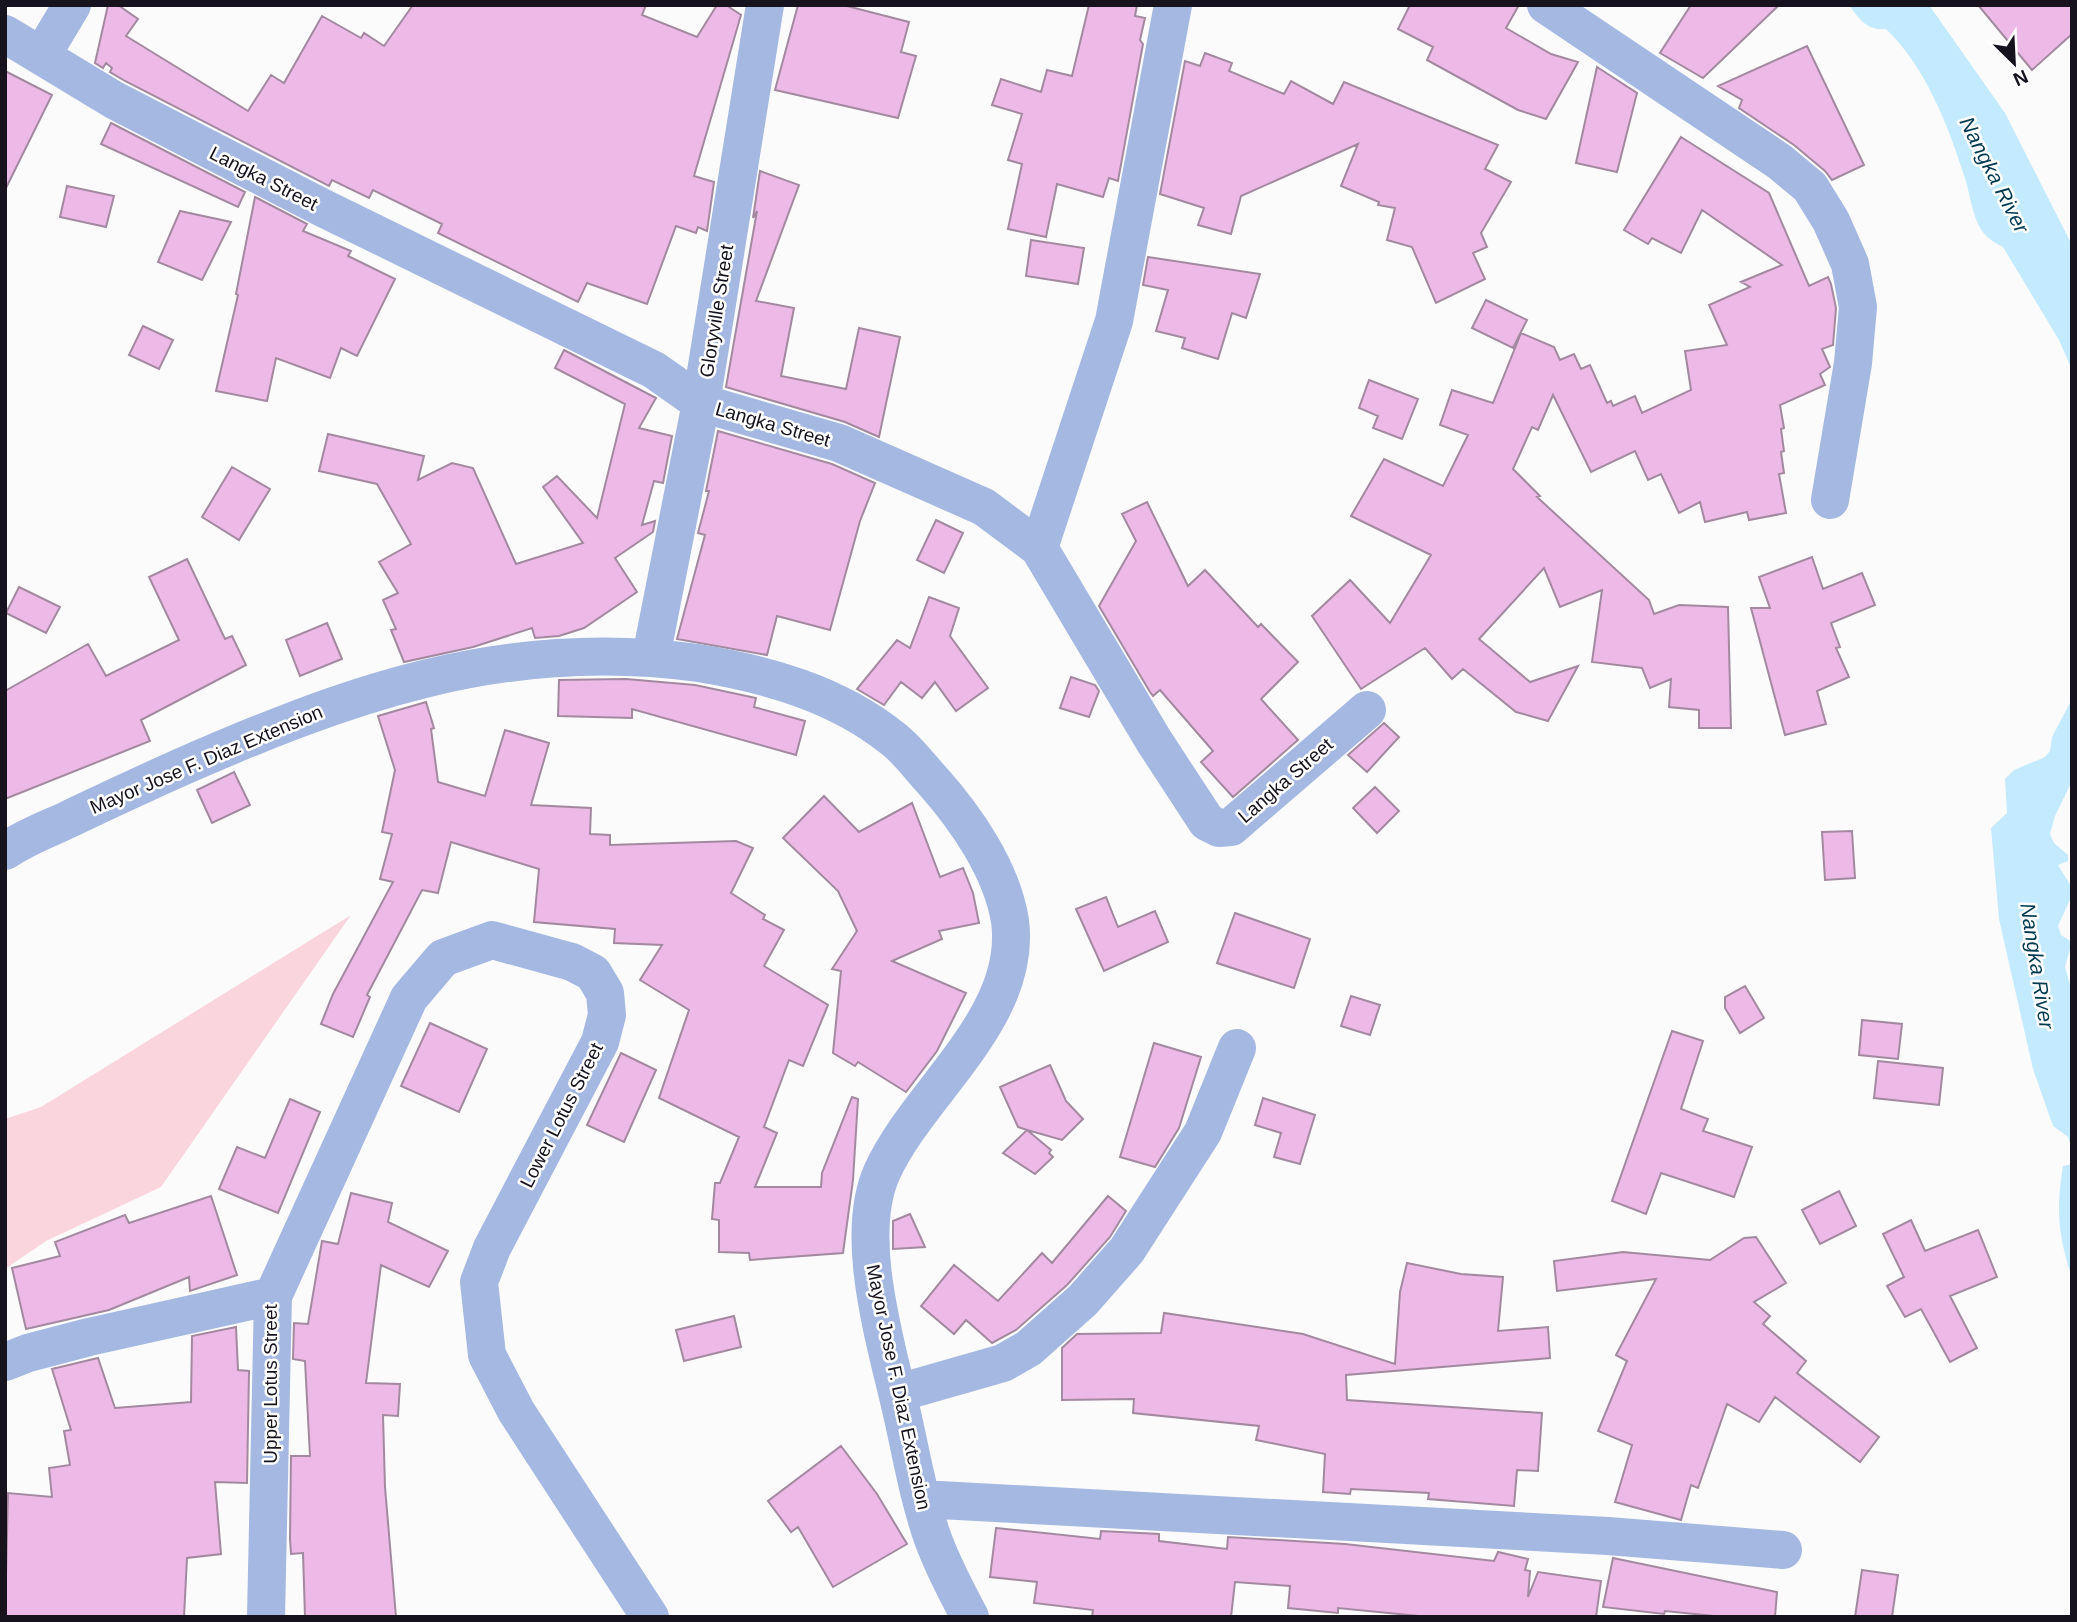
<svg xmlns="http://www.w3.org/2000/svg" width="2077" height="1622" font-family="Arial,sans-serif">
<rect width="100%" height="100%" fill="#fbfbfb"/>
<path fill="#fbd5de" d="M 351,915 L 161,1187 L 46,1241 L 5,1269 L 5,1119 L 41,1107 Z"/>
<path fill="#c3eaff" d="M 1849,5 L 1929,5 L 2005,113 L 2072,245 L 2072,370 L 2059,340 L 2003,247 C 1995,243 1988,239 1982,231 C 1972,216 1970,193 1964,175 C 1948,125 1925,66 1886,29 C 1867,31 1859,19 1849,5 Z
M 2072,699 L 2072,781 L 2055,816 L 2050,834 L 2054,843 L 2068,855 L 2068,861 L 2058,865 L 2071,886 L 2072,895 L 2058,926 L 2061,935 L 2072,942 L 2065,967 L 2072,992 L 2072,1149 L 2068,1137 L 2053,1126 L 2033,1069 L 1999,919 L 1991,828 L 2007,813 L 2005,779 L 2014,770 L 2045,757 L 2050,751 L 2052,737 Z
M 2072,1164 L 2072,1278 C 2058,1235 2056,1210 2063,1166 Z"/>
<path fill="#edbae7" stroke="#a389a0" stroke-width="2" d="M 108,5 L 118,5 L 138,19 L 126,36 L 248,111 L 271,75 L 284,83 L 322,16 L 361,38 L 364,33 L 384,46 L 413,5 L 646,5 L 642,15 L 697,37 L 717,5 L 726,5 L 741,15 L 694,176 L 714,182 L 707,231 L 698,227 L 696,233 L 676,226 L 647,304 L 587,283 L 578,302 L 438,233 L 442,224 L 373,190 L 369,198 L 332,180 L 329,186 L 125,81 L 110,72 L 112,68 L 106,63 L 103,68 L 95,63 Z
M 798,5 L 843,5 L 909,22 L 901,52 L 916,56 L 898,118 L 775,90 Z
M 1089,5 L 1137,5 L 1135,16 L 1145,18 L 1140,40 L 1143,44 L 1118,181 L 1109,178 L 1103,197 L 1057,184 L 1046,237 L 1008,229 L 1022,164 L 1008,160 L 1022,114 L 992,105 L 1001,79 L 1041,92 L 1047,70 L 1072,76 Z
M 1410,5 L 1519,5 L 1506,28 L 1551,54 L 1578,62 L 1546,119 L 1518,110 L 1427,60 L 1433,47 L 1398,29 Z
M 1691,5 L 1726,5 L 1778,6 L 1703,78 L 1660,53 Z
M 1978,5 L 2072,5 L 2072,34 L 2032,70 Z
M 1807,46 L 1864,165 L 1832,180 L 1825,171 L 1794,145 L 1739,108 L 1742,100 L 1718,86 Z
M 1205,53 L 1232,63 L 1229,71 L 1284,94 L 1291,81 L 1333,104 L 1344,82 L 1498,145 L 1485,169 L 1511,182 L 1481,233 L 1487,247 L 1473,253 L 1485,279 L 1436,303 L 1412,247 L 1387,240 L 1395,208 L 1378,205 L 1379,202 L 1341,186 L 1358,144 L 1241,196 L 1231,234 L 1198,225 L 1204,208 L 1160,194 L 1185,61 L 1200,66 Z
M 1597,67 L 1637,93 L 1617,172 L 1576,163 Z
M 5,71 L 52,95 L 5,190 Z
M 111,123 L 245,192 L 238,207 L 101,144 Z
M 1681,137 L 1769,193 L 1809,286 L 1828,277 L 1831,284 L 1836,308 L 1833,345 L 1822,349 L 1830,367 L 1820,374 L 1825,385 L 1780,405 L 1784,428 L 1781,429 L 1784,451 L 1781,452 L 1784,473 L 1779,474 L 1786,513 L 1749,520 L 1747,512 L 1705,522 L 1700,502 L 1679,513 L 1661,474 L 1648,480 L 1635,451 L 1591,472 L 1553,395 L 1538,430 L 1532,427 L 1513,469 L 1540,496 L 1537,497 L 1649,600 L 1654,614 L 1679,605 L 1728,607 L 1731,728 L 1699,728 L 1699,710 L 1669,707 L 1671,679 L 1650,688 L 1642,668 L 1592,662 L 1602,590 L 1560,607 L 1544,568 L 1479,639 L 1530,682 L 1578,666 L 1548,721 L 1516,712 L 1463,669 L 1452,679 L 1425,648 L 1361,689 L 1312,616 L 1350,580 L 1390,623 L 1431,555 L 1351,516 L 1384,459 L 1443,486 L 1468,435 L 1440,425 L 1452,390 L 1493,403 L 1521,333 L 1554,347 L 1560,360 L 1574,354 L 1581,369 L 1590,365 L 1607,403 L 1611,401 L 1613,406 L 1635,396 L 1642,413 L 1691,390 L 1685,351 L 1727,345 L 1709,305 L 1750,287 L 1741,282 L 1782,265 L 1702,210 L 1681,253 L 1652,238 L 1648,244 L 1624,230 Z
M 760,171 L 799,185 L 756,301 L 794,308 L 781,376 L 846,389 L 859,328 L 900,337 L 879,437 L 845,422 L 726,387 L 757,211 L 753,218 Z
M 67,186 L 114,196 L 106,227 L 60,217 Z
M 255,197 L 307,224 L 303,231 L 351,251 L 348,256 L 395,279 L 357,356 L 341,348 L 330,378 L 276,358 L 267,401 L 216,391 L 238,295 L 236,294 Z
M 180,211 L 231,222 L 202,280 L 158,262 Z
M 1031,240 L 1084,248 L 1078,284 L 1026,276 Z
M 1148,257 L 1260,274 L 1246,318 L 1232,313 L 1218,359 L 1182,348 L 1185,338 L 1156,331 L 1168,290 L 1143,285 Z
M 1486,300 L 1527,320 L 1513,348 L 1472,328 Z
M 143,326 L 173,340 L 159,369 L 129,355 Z
M 564,350 L 656,398 L 639,428 L 672,436 L 663,483 L 654,481 L 642,525 L 655,521 L 653,532 L 615,558 L 637,592 L 584,628 L 559,636 L 535,638 L 532,628 L 473,647 L 404,662 L 391,630 L 396,629 L 383,600 L 398,593 L 379,562 L 411,544 L 377,484 L 319,471 L 328,434 L 424,456 L 418,480 L 452,463 L 473,468 L 516,564 L 583,543 L 543,487 L 557,476 L 597,518 L 625,404 L 555,368 Z
M 1369,380 L 1418,399 L 1402,439 L 1373,428 L 1378,416 L 1359,408 Z
M 718,431 L 832,464 L 875,483 L 860,521 L 830,630 L 777,616 L 767,655 L 677,639 L 705,535 L 698,533 L 709,491 L 706,491 Z
M 232,467 L 270,489 L 239,540 L 202,517 Z
M 1147,502 L 1188,586 L 1205,570 L 1258,627 L 1261,624 L 1298,662 L 1261,699 L 1298,740 L 1233,797 L 1201,762 L 1213,751 L 1160,690 L 1153,696 L 1150,692 L 1099,606 L 1136,541 L 1122,514 Z
M 936,520 L 963,533 L 944,573 L 917,560 Z
M 1812,557 L 1823,589 L 1862,573 L 1875,605 L 1831,623 L 1840,647 L 1836,648 L 1849,677 L 1817,691 L 1826,724 L 1785,735 L 1751,608 L 1770,608 L 1759,577 Z
M 187,559 L 225,639 L 232,636 L 246,665 L 141,720 L 150,741 L 5,799 L 5,691 L 88,644 L 106,676 L 179,640 L 149,577 Z
M 19,587 L 60,607 L 46,633 L 6,613 Z
M 929,597 L 959,608 L 950,636 L 988,688 L 956,711 L 935,682 L 922,698 L 901,682 L 884,705 L 857,689 L 897,640 L 910,648 Z
M 327,623 L 342,659 L 300,676 L 286,640 Z
M 1071,677 L 1095,685 L 1099,691 L 1089,717 L 1060,708 Z
M 626,679 L 695,685 L 756,698 L 754,707 L 805,721 L 796,755 L 632,709 L 632,718 L 558,716 L 559,680 Z
M 426,702 L 434,728 L 431,729 L 438,782 L 485,796 L 505,730 L 549,743 L 531,805 L 591,808 L 590,834 L 610,835 L 610,845 L 736,841 L 753,848 L 731,893 L 765,915 L 763,919 L 784,930 L 764,966 L 828,1005 L 803,1066 L 789,1060 L 764,1127 L 777,1133 L 755,1187 L 821,1187 L 822,1173 L 852,1097 L 858,1099 L 853,1180 L 843,1253 L 750,1260 L 749,1253 L 719,1252 L 719,1220 L 712,1219 L 715,1183 L 720,1183 L 739,1137 L 659,1098 L 689,1010 L 640,980 L 662,945 L 614,943 L 615,929 L 534,922 L 539,869 L 451,842 L 438,893 L 422,890 L 367,995 L 370,997 L 353,1037 L 321,1024 L 333,994 L 393,882 L 380,879 L 392,834 L 382,832 L 395,770 L 378,716 Z
M 1384,723 L 1399,737 L 1367,772 L 1348,755 Z
M 234,772 L 250,805 L 212,823 L 197,790 Z
M 1375,787 L 1399,811 L 1377,833 L 1353,808 Z
M 824,796 L 859,832 L 912,803 L 940,877 L 963,868 L 973,893 L 979,923 L 939,931 L 942,939 L 892,961 L 966,993 L 937,1051 L 906,1092 L 858,1062 L 855,1066 L 833,1053 L 841,971 L 832,969 L 857,931 L 838,891 L 783,838 Z
M 1852,831 L 1855,878 L 1825,880 L 1822,832 Z
M 1106,897 L 1118,927 L 1155,911 L 1168,942 L 1104,971 L 1076,909 Z
M 1235,913 L 1310,939 L 1294,988 L 1217,963 Z
M 1745,986 L 1764,1018 L 1740,1033 L 1725,1008 L 1725,997 Z
M 1351,996 L 1380,1005 L 1370,1035 L 1341,1026 Z
M 1862,1020 L 1902,1024 L 1898,1059 L 1859,1055 Z
M 430,1023 L 487,1049 L 459,1112 L 401,1086 Z
M 1672,1031 L 1703,1041 L 1681,1109 L 1708,1119 L 1703,1131 L 1752,1147 L 1734,1197 L 1661,1173 L 1646,1214 L 1612,1201 Z
M 1154,1043 L 1201,1057 L 1179,1128 L 1155,1167 L 1120,1157 Z
M 621,1053 L 656,1070 L 624,1142 L 587,1125 Z
M 1878,1061 L 1943,1068 L 1939,1105 L 1874,1098 Z
M 1050,1065 L 1066,1101 L 1083,1119 L 1062,1140 L 1027,1130 L 1051,1150 L 1049,1153 L 1053,1157 L 1035,1174 L 1003,1153 L 1027,1130 L 1018,1127 L 1000,1087 Z
M 1263,1098 L 1315,1115 L 1300,1164 L 1274,1157 L 1281,1133 L 1255,1125 Z
M 290,1099 L 320,1112 L 278,1213 L 219,1189 L 237,1147 L 265,1158 Z
M 1839,1191 L 1856,1226 L 1820,1244 L 1802,1210 Z
M 351,1193 L 392,1203 L 388,1222 L 448,1251 L 429,1287 L 381,1265 L 366,1383 L 400,1384 L 398,1416 L 383,1415 L 385,1487 L 396,1617 L 305,1617 L 303,1553 L 291,1554 L 290,1539 L 291,1456 L 310,1456 L 305,1361 L 293,1359 L 294,1323 L 308,1324 L 322,1241 L 338,1244 Z
M 211,1196 L 237,1275 L 190,1291 L 189,1277 L 109,1310 L 26,1329 L 12,1268 L 60,1256 L 55,1242 L 125,1215 L 129,1223 Z
M 1108,1196 L 1126,1211 L 1110,1237 L 1067,1285 L 1016,1330 L 992,1343 L 966,1320 L 954,1334 L 921,1306 L 954,1265 L 998,1301 L 1042,1253 L 1052,1263 Z
M 910,1214 L 925,1247 L 893,1249 L 893,1221 Z
M 1911,1220 L 1925,1251 L 1978,1230 L 1997,1277 L 1950,1296 L 1977,1348 L 1950,1362 L 1921,1309 L 1905,1317 L 1887,1286 L 1904,1277 L 1883,1234 Z
M 1756,1237 L 1786,1283 L 1754,1302 L 1770,1316 L 1763,1324 L 1806,1361 L 1797,1373 L 1879,1437 L 1860,1462 L 1775,1397 L 1759,1422 L 1727,1404 L 1698,1488 L 1691,1485 L 1681,1520 L 1615,1502 L 1632,1445 L 1598,1431 L 1627,1361 L 1616,1355 L 1656,1279 L 1557,1291 L 1554,1261 L 1623,1252 L 1710,1260 L 1744,1238 Z
M 1407,1263 L 1461,1274 L 1503,1277 L 1498,1331 L 1548,1327 L 1550,1358 L 1346,1375 L 1347,1400 L 1542,1413 L 1538,1471 L 1517,1470 L 1514,1506 L 1428,1499 L 1429,1493 L 1351,1489 L 1350,1494 L 1323,1492 L 1325,1454 L 1256,1440 L 1259,1426 L 1133,1413 L 1134,1399 L 1062,1400 L 1062,1348 L 1077,1334 L 1161,1333 L 1164,1313 L 1303,1334 L 1395,1364 L 1400,1292 Z
M 734,1316 L 741,1347 L 684,1361 L 676,1330 Z
M 236,1327 L 238,1370 L 249,1371 L 247,1483 L 215,1482 L 221,1554 L 187,1558 L 184,1617 L 5,1617 L 8,1493 L 52,1497 L 49,1468 L 70,1465 L 64,1431 L 71,1430 L 52,1369 L 98,1358 L 115,1408 L 191,1402 L 192,1336 Z
M 841,1446 L 877,1494 L 907,1544 L 833,1587 L 798,1527 L 791,1532 L 768,1501 Z
M 996,1528 L 1100,1539 L 1101,1531 L 1159,1534 L 1159,1541 L 1227,1549 L 1228,1537 L 1345,1544 L 1494,1561 L 1498,1552 L 1528,1559 L 1525,1570 L 1530,1571 L 1528,1597 L 1538,1572 L 1601,1581 L 1596,1617 L 1429,1617 L 1338,1608 L 1338,1613 L 1288,1608 L 1290,1586 L 1235,1582 L 1231,1617 L 1092,1617 L 1093,1610 L 1034,1603 L 1037,1582 L 990,1577 Z
M 1613,1558 L 1777,1592 L 1775,1617 L 1724,1617 L 1665,1611 L 1664,1614 L 1603,1607 Z
M 1862,1570 L 1898,1575 L 1892,1617 L 1855,1617 Z"/>
<g fill="none" stroke-linecap="round" stroke-linejoin="round">
<path stroke="#a4b8e2" stroke-width="38" d="M 1546,5 L 1780,162 L 1810,187 L 1831,221 L 1850,264 L 1858,307 L 1853,363 L 1830,500
M 5,34 L 114,100 L 323,208 L 654,370 L 701,403 L 839,443 L 984,507 L 1039,548 L 1154,741 L 1207,822 L 1219,828 L 1231,827 L 1367,710
M 42,55 L 72,5
M 1039,548 L 1114,321 L 1173,5
M 651,657 L 701,403 L 765,5
M 5,851 C 24,838 45,830 65,821 C 100,804 135,788 170,772 C 344,695 503,636 698,663 C 767,674 837,694 892,738 C 907,749 919,766 932,780 C 966,818 1002,870 1010,921 C 1023,1018 918,1092 882,1172 C 852,1239 888,1349 903,1418 C 912,1458 919,1500 933,1539 C 943,1566 956,1591 970,1617
M 5,1362 L 28,1353 L 89,1337 L 273,1296
M 898,1393 L 1003,1363 L 1029,1348 L 1083,1300 L 1127,1250 L 1203,1132 L 1237,1048
M 921,1499 L 1608,1536 L 1783,1550
M 266,1617 L 273,1296 L 409,998 L 443,958 L 492,940 L 572,962 L 593,973 L 605,993 L 607,1015 L 600,1042 L 492,1248 L 479,1282 L 487,1355 L 516,1411 L 650,1617"/>
</g>
<g text-anchor="middle" stroke-width="5" stroke-linejoin="round" paint-order="stroke">
<g font-size="19" fill="#16121e" stroke="#fff">
<text transform="translate(264 178) rotate(27)" y="7">Langka Street</text>
<text transform="translate(716 311) rotate(-81)" y="7">Gloryville Street</text>
<text transform="translate(773 424) rotate(16)" y="7">Langka Street</text>
<text transform="translate(206 759) rotate(-23)" y="7">Mayor Jose F. Diaz Extension</text>
<text transform="translate(1285 780) rotate(-41)" y="7">Langka Street</text>
<text transform="translate(561 1115) rotate(-63)" y="7">Lower Lotus Street</text>
<text transform="translate(270 1384) rotate(-90)" y="7">Upper Lotus Street</text>
<text transform="translate(899 1387) rotate(78)" y="7">Mayor Jose F. Diaz Extension</text>
</g>
<g font-size="21" font-style="italic" fill="#003a51" stroke="#fff">
<text transform="translate(1994 175) rotate(63)" y="7">Nangka River</text>
<text transform="translate(2037 966) rotate(81)" y="7">Nangka River</text>
</g>
</g>
<rect width="2077" height="1622" fill="none" stroke="#16121e" stroke-width="14"/>
<g transform="translate(2014 63) rotate(156)" stroke="#ffffff" stroke-width="5" paint-order="stroke">
<path d="M0-5L12 26L0 18L-12 26Z" fill="#16121e"/>
<text y="-10" font-size="19" font-weight="bold" text-anchor="middle" fill="#16121e">N</text>
</g>
</svg>
